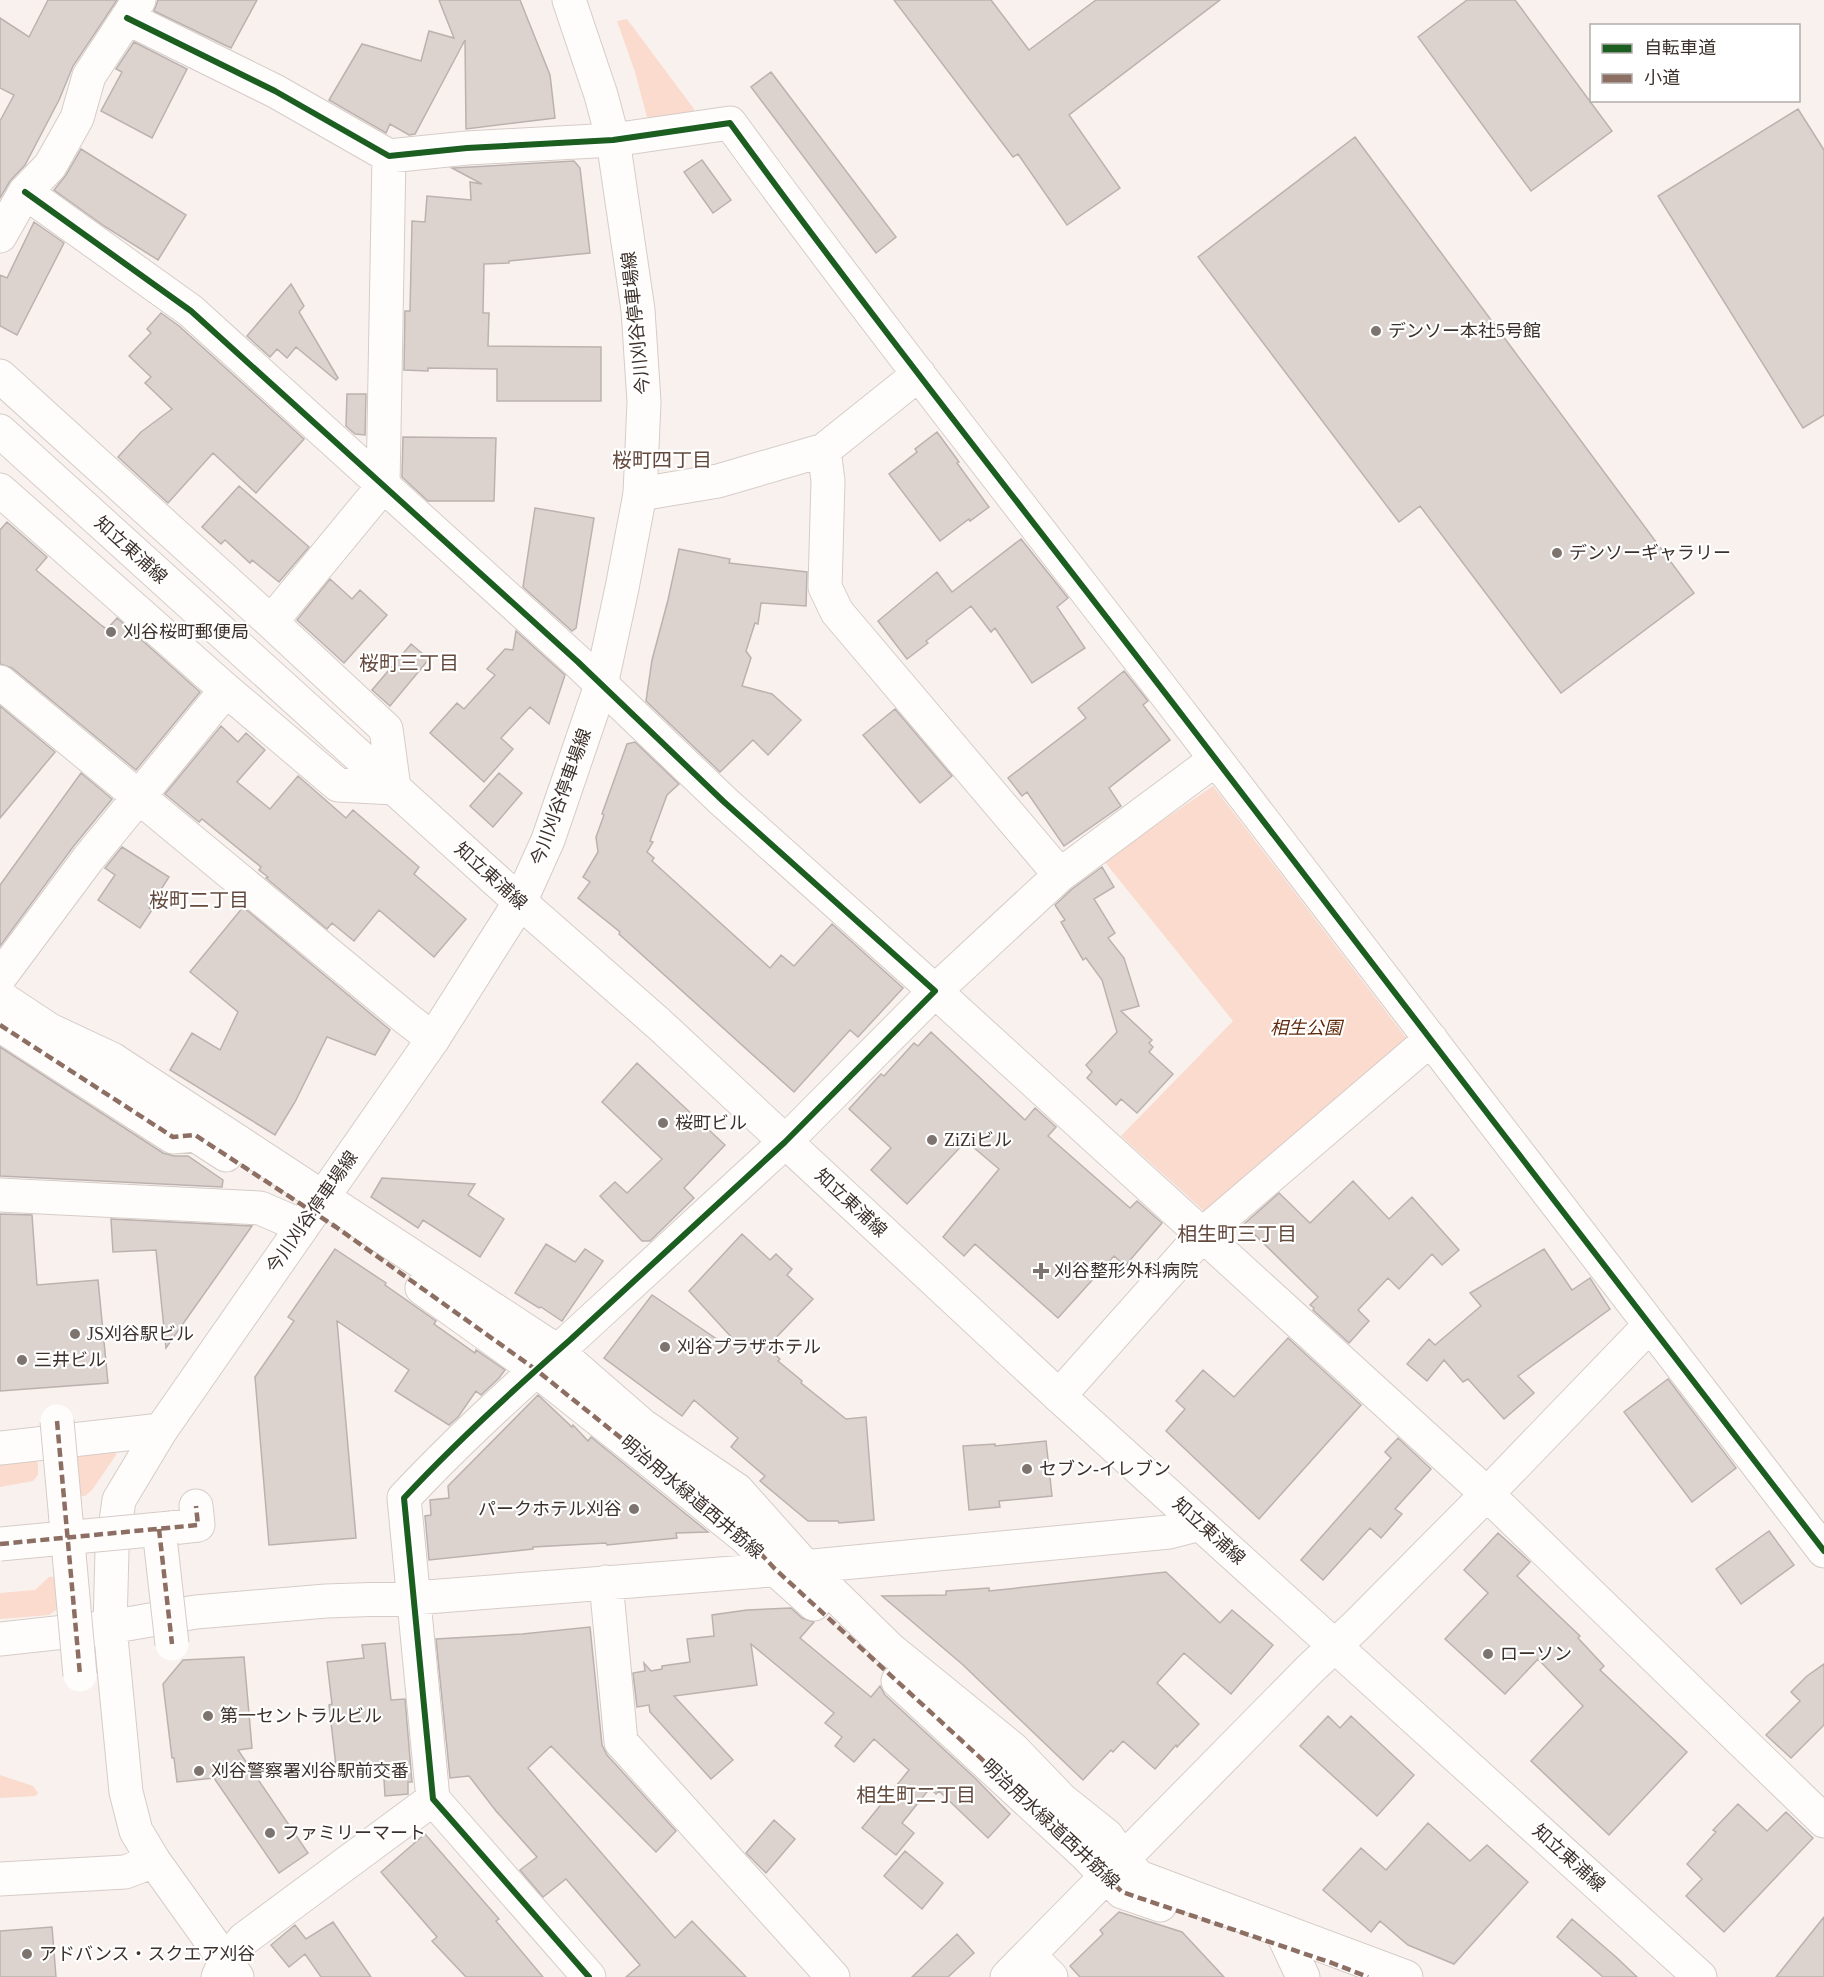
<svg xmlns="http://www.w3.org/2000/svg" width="1824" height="1977" font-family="'Times New Roman','Noto Sans JP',serif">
<rect width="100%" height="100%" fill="#f8f1ee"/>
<path fill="#fadbcd" d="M 627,19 L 694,109 L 693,118 L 647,117 L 635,72 L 617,21 Z
M 1213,786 L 1407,1039 L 1204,1211 L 1121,1136 L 1233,1021 L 1104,861 Z
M 115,1451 L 116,1455 L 92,1490 L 85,1496 L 75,1496 L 75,1458 L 83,1452 Z
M 29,1456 L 38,1463 L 38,1475 L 33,1481 L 0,1487 L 0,1460 Z
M 60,1576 L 69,1601 L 49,1615 L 0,1619 L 0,1593 L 35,1590 L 49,1577 Z
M 0,1775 L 33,1786 L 38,1793 L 35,1796 L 0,1798 Z"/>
<path fill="#dcd3cf" stroke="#bbb2ae" stroke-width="1.5" d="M 48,0 L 117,0 L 73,66 L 59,100 L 25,165 L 10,181 L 0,198 L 0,121 L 14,95 L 0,88 L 0,18 L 29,37 Z
M 158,0 L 257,0 L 231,48 L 154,11 Z
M 439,0 L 520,0 L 550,75 L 555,118 L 466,129 L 465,40 L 415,134 L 409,135 L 390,124 L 386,133 L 329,100 L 362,44 L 421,61 L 429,31 L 454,38 Z
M 894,0 L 991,0 L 1029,50 L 1096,0 L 1220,0 L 1069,115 L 1120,188 L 1067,225 L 1018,154 L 1013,157 Z
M 1467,0 L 1515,0 L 1612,131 L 1531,191 L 1418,37 Z
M 134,42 L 187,69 L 152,138 L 101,111 L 122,72 L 116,69 Z
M 771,72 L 896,237 L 876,253 L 751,87 Z
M 1798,109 L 1824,150 L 1824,415 L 1803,428 L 1658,196 Z
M 1355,137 L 1694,593 L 1561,693 L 1420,506 L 1399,522 L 1198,257 Z
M 81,149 L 186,215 L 158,260 L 104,226 L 54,190 L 66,175 Z
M 702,160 L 731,200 L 713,213 L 684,172 Z
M 574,161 L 580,168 L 590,253 L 509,261 L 509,263 L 484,264 L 483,313 L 489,313 L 488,346 L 601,347 L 601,401 L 497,401 L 497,369 L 428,368 L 428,371 L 404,370 L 405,311 L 410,311 L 412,221 L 425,222 L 427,196 L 471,200 L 470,182 L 482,184 L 452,168 Z
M 34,222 L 64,243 L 17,335 L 0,326 L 0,275 L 7,278 Z
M 291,284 L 304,306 L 299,312 L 338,378 L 336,380 L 296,347 L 287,358 L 277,349 L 270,357 L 247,336 Z
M 161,313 L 179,326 L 304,439 L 256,493 L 213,453 L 168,503 L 118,457 L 141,432 L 172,409 L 145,383 L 151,377 L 129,356 L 151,333 L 147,329 Z
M 347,394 L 366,394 L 365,435 L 355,434 L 346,426 Z
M 937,432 L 959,462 L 957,463 L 989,507 L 970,521 L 969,519 L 940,541 L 889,474 L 917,452 L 915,449 Z
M 403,437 L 496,438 L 494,501 L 428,501 L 402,477 Z
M 239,486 L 309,547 L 279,582 L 252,560 L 250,563 L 225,540 L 221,544 L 202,527 Z
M 535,508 L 594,518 L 576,628 L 572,631 L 523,587 Z
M 7,522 L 47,557 L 36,570 L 102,626 L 107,629 L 117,618 L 200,692 L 136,770 L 12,668 L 0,664 L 0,530 Z
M 1021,539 L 1068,598 L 1057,607 L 1085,648 L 1032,683 L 995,628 L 991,632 L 971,606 L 926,641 L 928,643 L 907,659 L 878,621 L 937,572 L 952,592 Z
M 679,549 L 730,559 L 729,563 L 807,572 L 806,606 L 761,603 L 758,624 L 755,623 L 746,651 L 751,658 L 742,686 L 772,694 L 801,720 L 768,755 L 753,740 L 720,772 L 646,701 L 652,660 L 668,600 Z
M 330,579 L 352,599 L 360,590 L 387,615 L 344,663 L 297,620 Z
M 516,631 L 565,675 L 549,724 L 530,707 L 501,738 L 513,749 L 484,782 L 430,733 L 457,703 L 464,709 L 495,675 L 487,669 L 505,649 L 513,650 Z
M 411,644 L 429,659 L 390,706 L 372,690 Z
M 1124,671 L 1148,701 L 1143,705 L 1170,740 L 1109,788 L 1121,806 L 1064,846 L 1027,792 L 1022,796 L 1008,778 L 1086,718 L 1078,708 Z
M 0,706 L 55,752 L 0,818 Z
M 895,709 L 952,776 L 920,803 L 863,735 Z
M 221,726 L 238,742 L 246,733 L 265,750 L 237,782 L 270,809 L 298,776 L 346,818 L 353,810 L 419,867 L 414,874 L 466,919 L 434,957 L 379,910 L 354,941 L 332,923 L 327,929 L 266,878 L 268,877 L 259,870 L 261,867 L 202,819 L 199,822 L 165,794 Z
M 635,742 L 679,784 L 667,795 L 650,841 L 653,842 L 647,852 L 654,858 L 652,861 L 770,968 L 781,955 L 794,966 L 832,924 L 903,988 L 858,1037 L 850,1030 L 794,1092 L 619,934 L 620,932 L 578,898 L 590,882 L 583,877 L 598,852 L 596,837 L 604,815 L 602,814 L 627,744 Z
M 81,773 L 112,799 L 73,847 L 0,946 L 0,885 Z
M 499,773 L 522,793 L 493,827 L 470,806 Z
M 122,847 L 169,877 L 149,908 L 152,910 L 140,928 L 98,900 L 115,875 L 105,868 Z
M 1102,867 L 1114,887 L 1094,899 L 1115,933 L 1108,938 L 1124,958 L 1139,1006 L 1121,1011 L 1152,1040 L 1149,1043 L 1153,1047 L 1149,1052 L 1173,1074 L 1137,1113 L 1121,1099 L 1116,1105 L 1087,1078 L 1092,1072 L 1086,1065 L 1117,1032 L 1102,980 L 1086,958 L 1083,960 L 1061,922 L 1065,920 L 1055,905 L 1072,889 Z
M 243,907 L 390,1030 L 375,1055 L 327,1037 L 295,1102 L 275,1135 L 170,1070 L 192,1033 L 220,1050 L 238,1012 L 190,972 Z
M 931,1032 L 1025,1120 L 1035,1108 L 1056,1127 L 1048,1136 L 1130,1208 L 1137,1201 L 1162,1223 L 1125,1266 L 1114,1256 L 1058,1318 L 975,1244 L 964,1256 L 943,1237 L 999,1169 L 966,1141 L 907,1204 L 871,1170 L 891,1148 L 849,1109 L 881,1074 L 884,1076 L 914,1043 L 918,1046 Z
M 0,1047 L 163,1153 L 174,1156 L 188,1156 L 223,1180 L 222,1187 L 0,1176 Z
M 637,1063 L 725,1145 L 684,1188 L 694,1198 L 650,1241 L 642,1241 L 600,1196 L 615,1182 L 627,1193 L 662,1159 L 602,1102 Z
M 382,1178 L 475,1184 L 468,1195 L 504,1219 L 480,1257 L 423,1220 L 418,1228 L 371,1197 Z
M 1353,1181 L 1389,1219 L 1412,1197 L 1459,1250 L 1442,1265 L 1432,1254 L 1399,1289 L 1388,1278 L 1358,1310 L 1369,1321 L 1349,1343 L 1313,1310 L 1314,1308 L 1310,1305 L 1318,1297 L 1244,1224 L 1279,1193 L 1310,1223 Z
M 0,1214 L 32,1215 L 37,1285 L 98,1280 L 108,1383 L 0,1391 Z
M 111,1219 L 252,1226 L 166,1348 L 156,1250 L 113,1252 Z
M 742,1234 L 770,1260 L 776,1254 L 792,1269 L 787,1275 L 813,1299 L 767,1347 L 780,1359 L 778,1361 L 802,1381 L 801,1383 L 846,1419 L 866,1417 L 874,1520 L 839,1523 L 838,1521 L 808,1521 L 760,1481 L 765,1476 L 731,1447 L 738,1438 L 694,1400 L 682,1416 L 604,1358 L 652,1295 L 727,1346 L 733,1339 L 689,1291 Z
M 546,1244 L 575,1262 L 585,1249 L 603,1261 L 562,1321 L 541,1307 L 539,1308 L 515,1293 Z
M 335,1249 L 386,1283 L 385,1285 L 436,1321 L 434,1324 L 475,1353 L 476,1350 L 505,1370 L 499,1378 L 481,1395 L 476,1391 L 458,1417 L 449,1425 L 395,1391 L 409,1370 L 337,1321 L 356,1538 L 269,1545 L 255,1377 L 294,1321 L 288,1317 Z
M 1544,1249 L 1572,1290 L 1590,1278 L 1610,1309 L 1518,1376 L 1534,1393 L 1504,1419 L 1468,1379 L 1463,1382 L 1444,1360 L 1427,1381 L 1407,1364 L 1429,1339 L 1435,1345 L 1481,1306 L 1470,1293 Z
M 1288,1338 L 1361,1405 L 1259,1519 L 1166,1431 L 1185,1409 L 1176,1401 L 1203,1370 L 1234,1397 Z
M 1668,1379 L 1736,1468 L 1692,1502 L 1624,1412 Z
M 538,1395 L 572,1427 L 573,1425 L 588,1441 L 591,1437 L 708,1532 L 676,1533 L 677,1538 L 607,1545 L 606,1543 L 533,1547 L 533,1549 L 429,1560 L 425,1516 L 431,1515 L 430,1500 L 449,1498 L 448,1486 Z
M 1398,1438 L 1431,1469 L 1395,1509 L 1402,1514 L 1381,1538 L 1370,1528 L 1323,1580 L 1301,1560 L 1391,1458 L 1385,1452 Z
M 1046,1441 L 1052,1496 L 999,1501 L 1000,1507 L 969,1510 L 963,1446 L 995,1444 L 995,1446 Z
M 1769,1531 L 1794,1565 L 1741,1604 L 1716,1569 Z
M 1498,1533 L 1530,1562 L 1517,1576 L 1580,1636 L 1578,1638 L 1604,1666 L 1600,1670 L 1687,1752 L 1609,1835 L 1531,1761 L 1583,1706 L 1538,1659 L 1505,1694 L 1445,1639 L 1488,1593 L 1464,1570 Z
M 1166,1572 L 1220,1623 L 1232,1610 L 1273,1645 L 1231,1694 L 1184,1653 L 1157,1683 L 1199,1724 L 1177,1747 L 1176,1745 L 1155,1769 L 1123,1741 L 1113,1752 L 1111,1750 L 1083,1780 L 962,1664 L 882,1596 L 946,1595 L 946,1591 L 989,1588 L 989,1591 Z
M 791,1608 L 802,1618 L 814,1622 L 800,1638 L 871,1697 L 880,1686 L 885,1695 L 976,1779 L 1010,1814 L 988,1838 L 939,1791 L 936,1794 L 930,1788 L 902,1823 L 914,1833 L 896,1855 L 862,1828 L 909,1770 L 874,1739 L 854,1762 L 835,1746 L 842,1737 L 825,1723 L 834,1713 L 751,1644 L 757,1685 L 674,1696 L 733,1760 L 711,1779 L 650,1712 L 649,1705 L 637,1707 L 633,1673 L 645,1671 L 644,1663 L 651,1671 L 662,1669 L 662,1666 L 690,1662 L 687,1639 L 714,1636 L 712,1615 L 747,1610 Z
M 590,1627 L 602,1745 L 607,1755 L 676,1831 L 656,1852 L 551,1746 L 528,1768 L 675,1938 L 692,1921 L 746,1977 L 626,1977 L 640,1965 L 566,1879 L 543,1897 L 520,1870 L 537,1857 L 496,1811 L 469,1776 L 450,1778 L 436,1639 L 522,1634 Z
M 385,1643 L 391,1700 L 405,1699 L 412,1782 L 408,1782 L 408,1794 L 385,1796 L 383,1763 L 336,1766 L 329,1705 L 332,1704 L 327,1662 L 364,1658 L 362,1645 Z
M 244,1657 L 252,1748 L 238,1750 L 308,1853 L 279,1873 L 214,1778 L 177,1782 L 174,1758 L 172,1758 L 163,1684 L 183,1660 Z
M 1824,1664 L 1824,1725 L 1791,1758 L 1766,1735 L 1800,1701 L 1791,1692 L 1807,1676 Z
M 1328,1716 L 1340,1728 L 1351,1716 L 1414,1775 L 1377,1816 L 1300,1746 Z
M 1738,1804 L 1767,1831 L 1786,1812 L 1813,1838 L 1724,1932 L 1686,1896 L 1702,1879 L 1687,1864 L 1716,1832 L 1713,1830 Z
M 774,1820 L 795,1839 L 766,1873 L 746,1853 Z
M 1428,1823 L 1470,1861 L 1487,1845 L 1528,1882 L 1454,1964 L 1408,1945 L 1380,1921 L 1371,1932 L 1323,1890 L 1361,1848 L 1386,1870 Z
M 425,1834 L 499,1919 L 496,1921 L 543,1977 L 466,1977 L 432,1941 L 437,1937 L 381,1872 Z
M 905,1851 L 943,1883 L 922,1909 L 884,1876 Z
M 1119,1912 L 1182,1932 L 1224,1977 L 1080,1977 L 1070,1966 L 1103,1934 L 1100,1930 Z
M 1824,1917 L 1824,1977 L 1776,1977 Z
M 1572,1919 L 1616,1957 L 1637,1977 L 1603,1977 L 1557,1937 Z
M 333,1922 L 371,1977 L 321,1977 L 305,1954 L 289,1967 L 271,1945 L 295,1925 L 306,1939 Z
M 52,1927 L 56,1977 L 0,1977 L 0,1931 Z
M 957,1934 L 974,1953 L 948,1977 L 912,1977 Z"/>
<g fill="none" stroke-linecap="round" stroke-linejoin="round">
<defs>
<path id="minor" d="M 127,18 L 275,91 L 389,156 L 467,148 L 613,140 L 730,123 C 877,325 1033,521 1185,719 C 1398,996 1610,1275 1824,1551
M 25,192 L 191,311 L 578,662 L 723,801 L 935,991 L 785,1142 L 570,1340 C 513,1390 456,1442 404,1498 L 433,1799 L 589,1977
M 0,236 L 25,192 L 50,166 L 77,118 L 89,76 L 139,0
M 0,376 L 271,622 L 386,729 L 394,788 L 338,785 L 226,690 L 0,490
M 824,450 L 828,481 L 825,587 L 837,612 L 1060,875 L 935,991 L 1487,1494 L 1824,1821
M 640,494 L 718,481 L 824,450 L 919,374
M 271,622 L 383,486 L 389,156
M 0,682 L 407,1019 L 433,1039
M 1060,875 L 1216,759
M 0,977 L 88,859 L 226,690
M 0,997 L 50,1030 L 112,1059 L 557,1351 L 642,1425 L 737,1490 L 804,1565 L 890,1649 L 1013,1749 L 1062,1800 L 1107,1836 L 1124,1860 L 1139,1877 L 1406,1977
M 0,1025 L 173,1137 L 195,1135 L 226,1155
M 0,1195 L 260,1208 L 302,1226
M 422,1288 L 535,1369 L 646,1457 L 747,1539 L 775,1569 L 814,1604
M 1059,1396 L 1203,1234 L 1431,1039
M 0,1448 L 161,1430
M 171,1528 L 198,1525 L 196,1506
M 606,1582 L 621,1742 L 833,1977
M 110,1627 L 126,1792 L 136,1831 L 154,1861 L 237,1977
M 0,1639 L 110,1627 L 196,1612 L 326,1601 L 414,1598 L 759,1571 L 1169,1532 L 1200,1524
M 898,1681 L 1086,1855 L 1122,1892 L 1160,1905
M 0,1879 L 125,1872 L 154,1861
M 1281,1930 L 1303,1977
M 1029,1955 L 1051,1977
M 218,1977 L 225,1961 L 244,1939 L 433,1799
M 1007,1977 L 1310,1669 L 1356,1626 L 1487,1494 L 1649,1326"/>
<path id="major" d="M 0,431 L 520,902 L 659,1024 L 1059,1396 L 1700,1977
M 110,1627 L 112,1550 L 119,1500 L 161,1430 L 433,1039 L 520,902 L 548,840 L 601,685 L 622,588 L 640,494 L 644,402 L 638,310 L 613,140 L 601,95 L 569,0"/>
</defs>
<use href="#minor" stroke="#d6ccc7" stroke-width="35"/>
<use href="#major" stroke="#d6ccc7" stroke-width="35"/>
<use href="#minor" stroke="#fefdfc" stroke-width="33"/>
<use href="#major" stroke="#fefdfc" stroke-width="33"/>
<defs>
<path id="minor-bridge" d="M 57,1421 L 80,1675
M 159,1529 L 172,1644
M 0,1544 L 171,1528"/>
</defs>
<use href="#minor-bridge" stroke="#d6ccc7" stroke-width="35" stroke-linecap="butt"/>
<use href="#minor-bridge" stroke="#fefdfc" stroke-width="33"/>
<path stroke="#8d6e63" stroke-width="4.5" stroke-dasharray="9 4.5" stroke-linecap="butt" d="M 0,1025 L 173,1137 L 195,1135 L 336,1227 L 535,1369 L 747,1539 L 775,1569 L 1086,1855 L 1122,1892 L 1332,1963 L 1368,1977
M 57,1421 L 80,1675
M 159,1529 L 172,1644
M 0,1544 L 198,1525 L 196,1506"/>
<defs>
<path id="cycleway" d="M 127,18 L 275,91 L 389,156 L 467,148 L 613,140 L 730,123 C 877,325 1033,521 1185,719 C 1398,996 1610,1275 1824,1551
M 25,192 L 191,311 L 578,662 L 723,801 L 935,991 L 785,1142 L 570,1340 C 513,1390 456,1442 404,1498 L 433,1799 L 589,1977"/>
</defs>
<use href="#cycleway" stroke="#fff" stroke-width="10"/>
<use href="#cycleway" stroke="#1b5e20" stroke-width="6"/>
</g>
<g fill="#7e746f" stroke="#fff" stroke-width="2">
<circle cx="1376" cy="331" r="6"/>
<circle cx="1557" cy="553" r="6"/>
<circle cx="111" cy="632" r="6"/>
<circle cx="663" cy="1123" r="6"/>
<circle cx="932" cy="1140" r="6"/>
<path d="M1038 1262h6v6h6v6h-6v6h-6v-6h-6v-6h6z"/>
<circle cx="75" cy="1334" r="6"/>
<circle cx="665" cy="1347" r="6"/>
<circle cx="22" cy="1360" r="6"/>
<circle cx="1027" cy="1469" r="6"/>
<circle cx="634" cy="1509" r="6"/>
<circle cx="1488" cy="1654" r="6"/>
<circle cx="208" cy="1716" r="6"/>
<circle cx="199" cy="1771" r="6"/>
<circle cx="270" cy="1833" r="6"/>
<circle cx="27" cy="1954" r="6"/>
</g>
<g text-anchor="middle" stroke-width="4.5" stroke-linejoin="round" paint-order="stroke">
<g font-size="18" fill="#3d312b" stroke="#fff">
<text transform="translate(636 323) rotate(-96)" y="6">今川刈谷停車場線</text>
<text transform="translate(131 550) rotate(42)" y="6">知立東浦線</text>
<text transform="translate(561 797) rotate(-70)" y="6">今川刈谷停車場線</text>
<text transform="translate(491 876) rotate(42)" y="6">知立東浦線</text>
<text transform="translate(851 1203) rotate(43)" y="6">知立東浦線</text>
<text transform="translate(312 1212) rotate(-55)" y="6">今川刈谷停車場線</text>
<text transform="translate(692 1497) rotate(40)" y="6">明治用水緑道西井筋線</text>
<text transform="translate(1209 1531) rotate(42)" y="6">知立東浦線</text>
<text transform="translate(1051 1824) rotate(43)" y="6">明治用水緑道西井筋線</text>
<text transform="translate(1569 1858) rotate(42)" y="6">知立東浦線</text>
</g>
<g font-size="18" fill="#3d312b" stroke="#fff" text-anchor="start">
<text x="1388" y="337">デンソー本社5号館</text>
<text x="1569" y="559">デンソーギャラリー</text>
<text x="123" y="638">刈谷桜町郵便局</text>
<text x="675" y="1129">桜町ビル</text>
<text x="944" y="1146">ZiZiビル</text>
<text x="1054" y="1277">刈谷整形外科病院</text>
<text x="87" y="1340">JS刈谷駅ビル</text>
<text x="677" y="1353">刈谷プラザホテル</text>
<text x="34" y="1366">三井ビル</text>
<text x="1039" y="1475">セブン-イレブン</text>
<text x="622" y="1515" text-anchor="end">パークホテル刈谷</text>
<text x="1500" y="1660">ローソン</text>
<text x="220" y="1722">第一セントラルビル</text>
<text x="211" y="1777">刈谷警察署刈谷駅前交番</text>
<text x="282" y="1839">ファミリーマート</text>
<text x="39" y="1960">アドバンス・スクエア刈谷</text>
</g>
<g font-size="18" font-style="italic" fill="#612a0b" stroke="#fff">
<text x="1306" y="1034">相生公園</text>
</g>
<g font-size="20" fill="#64493d" stroke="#fff">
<text x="662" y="467">桜町四丁目</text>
<text x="409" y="670">桜町三丁目</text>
<text x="199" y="907">桜町二丁目</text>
<text x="1237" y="1241">相生町三丁目</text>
<text x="916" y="1802">相生町二丁目</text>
</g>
</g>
<rect x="1590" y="24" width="210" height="78" fill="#ffffff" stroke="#b1adaa" stroke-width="1.5"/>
<rect x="1602" y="44" width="30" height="9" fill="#1b5e20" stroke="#b1adaa" stroke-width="1.5"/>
<text x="1644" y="54" font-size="18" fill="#3d312b">自転車道</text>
<rect x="1602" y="74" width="30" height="9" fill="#8d6e63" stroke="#b1adaa" stroke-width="1.5"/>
<text x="1644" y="84" font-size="18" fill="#3d312b">小道</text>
</svg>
